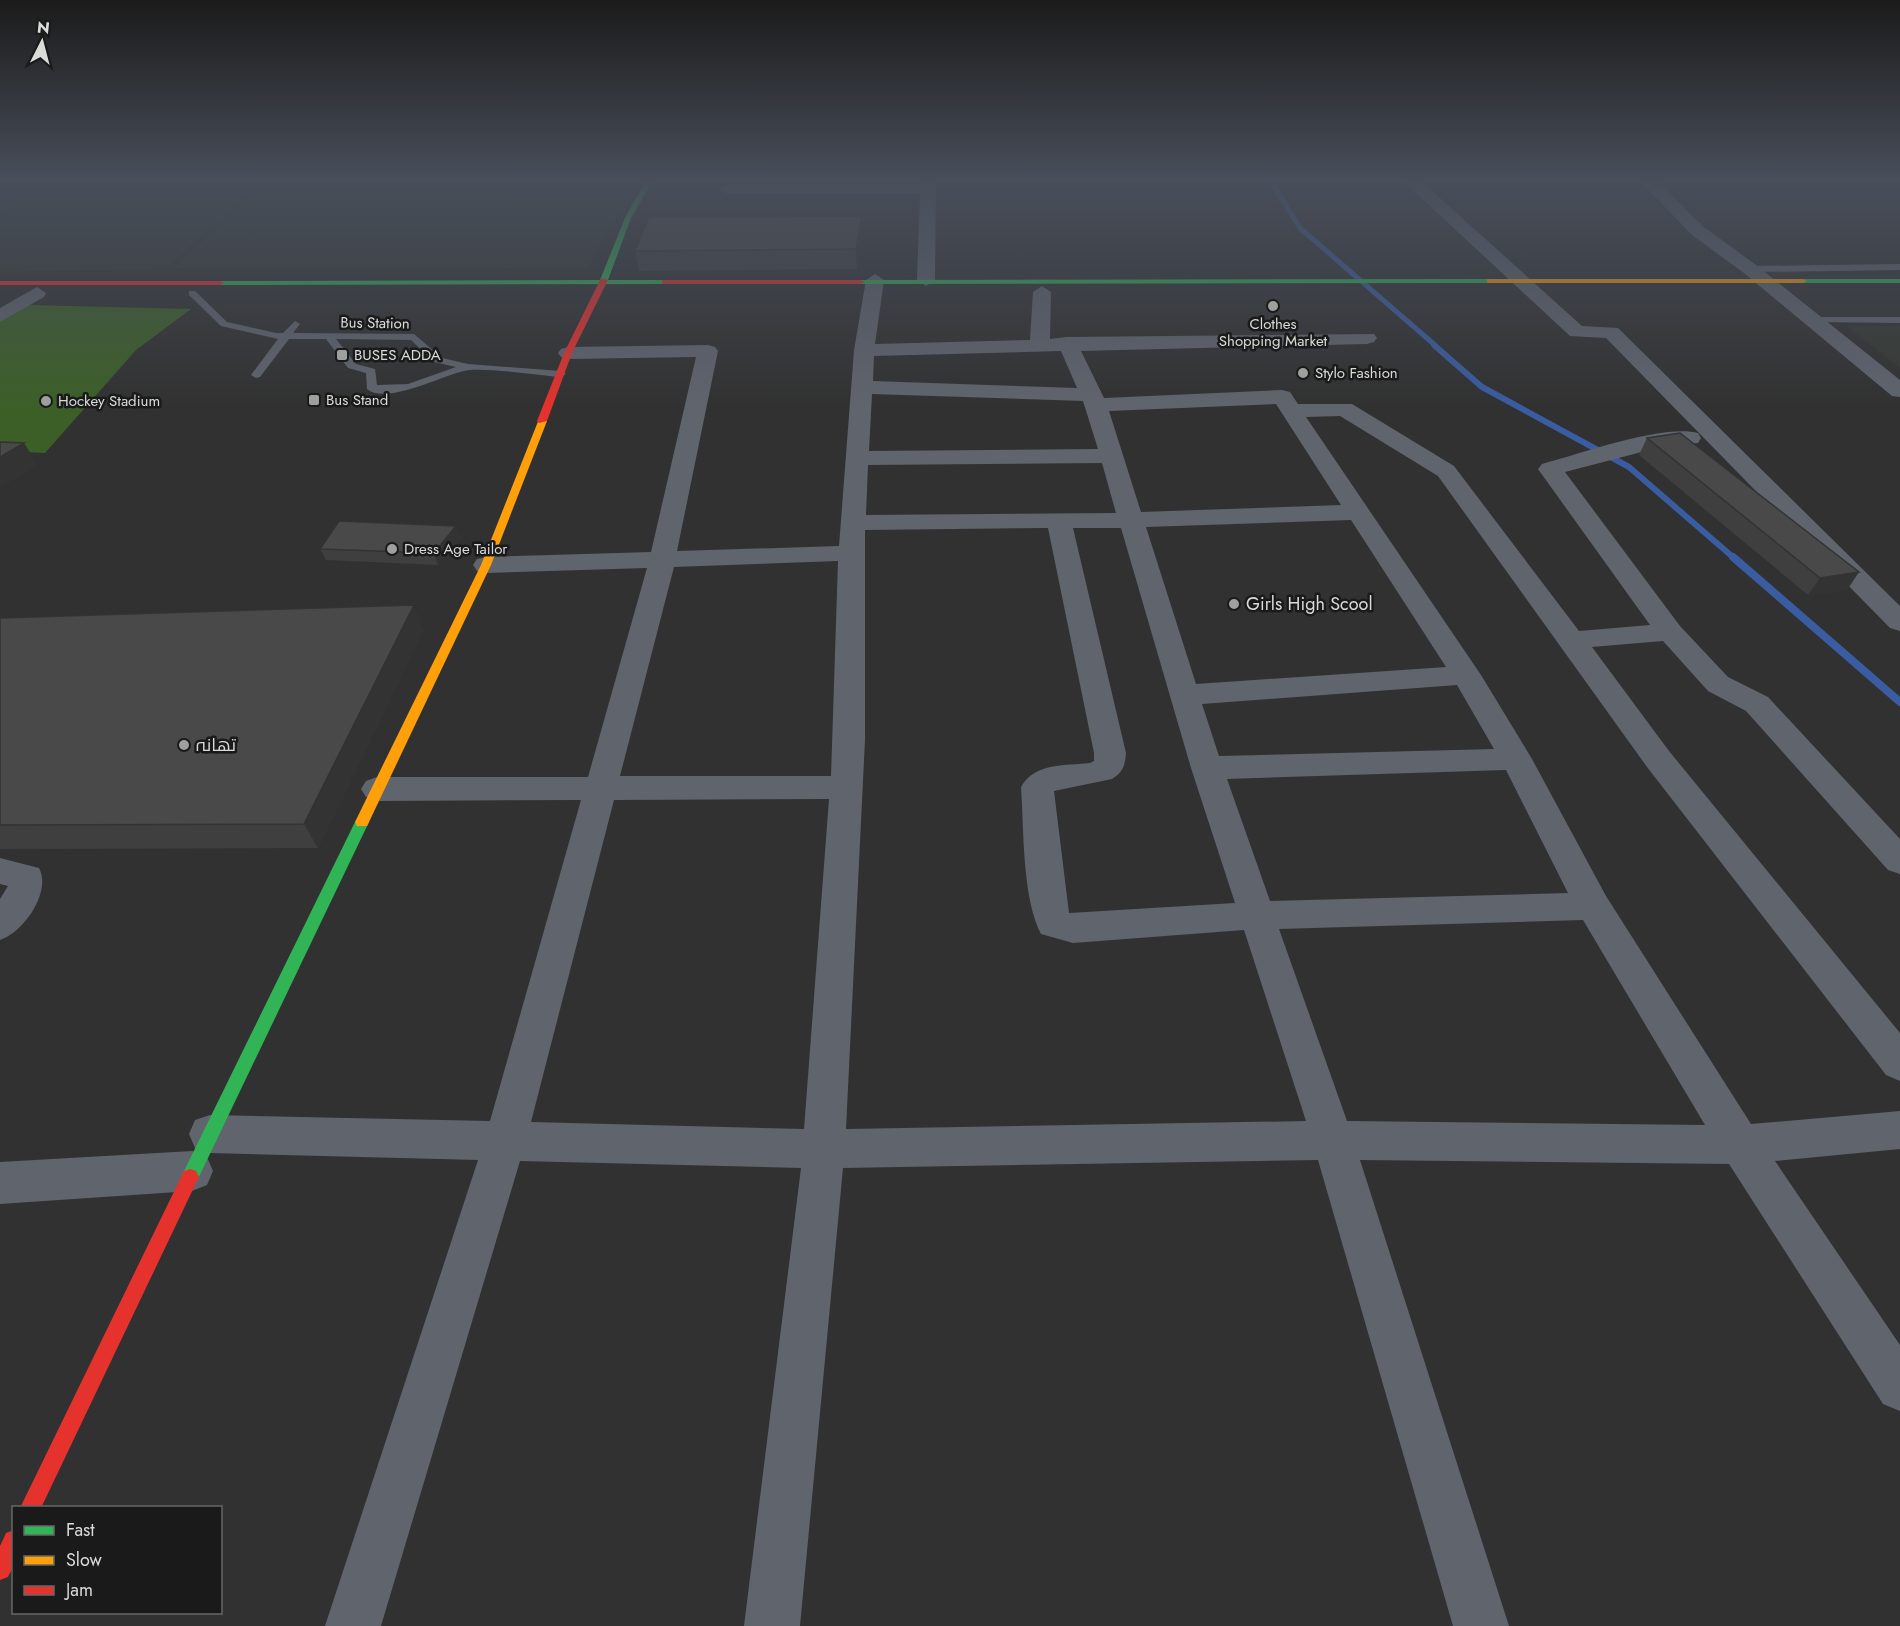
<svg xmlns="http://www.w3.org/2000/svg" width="1900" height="1626" font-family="Jost,Cairo,sans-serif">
<rect width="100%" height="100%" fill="#313131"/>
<path fill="#343932" d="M 52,180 L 224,180 L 259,181 L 166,269 L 0,272 L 0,223 Z
M 269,180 L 501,180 L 624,202 L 588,268 L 173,268 Z
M 1847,326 L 1900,326 L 1900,368 Z"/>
<path fill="#3c5f28" d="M 28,305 L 191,309 L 136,350 L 45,453 L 0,451 L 0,322 Z"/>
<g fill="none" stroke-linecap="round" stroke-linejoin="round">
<path stroke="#3a5ca0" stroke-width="5" d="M 1270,180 L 1300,228 L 1436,346"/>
<path stroke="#3a5ca0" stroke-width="6" d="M 1434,345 L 1482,387 L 1629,467 L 1734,558"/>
<path stroke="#3a5ca0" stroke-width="8" d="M 1733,557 L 1900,702"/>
<path fill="#5f646d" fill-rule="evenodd" d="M 1900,264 L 1900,270 L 1750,272 L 1745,269 L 1750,266 Z
M 189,291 L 195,291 L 227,322 L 276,333 L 283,333 L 295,321 L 300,324 L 293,333 L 414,334 L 442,358 L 468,364 L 561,371 L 566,374 L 561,377 C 536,375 492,368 469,370 C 446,373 387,406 367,389 L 366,373 L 348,368 L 326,339 L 289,339 L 260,377 L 256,378 L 251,375 L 278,339 L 221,326 L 189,295 ZM 336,339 L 411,340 L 434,362 L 456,367 L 408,384 L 377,385 L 375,369 L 356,364 Z
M 1814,317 L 1900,317 L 1900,323 L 1811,322 L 1809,320 Z"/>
<path fill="#5f646d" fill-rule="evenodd" d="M 920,180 L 936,180 L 935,280 L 926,286 L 917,280 L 920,194 L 728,194 L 720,189 L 728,184 L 920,184 Z
M 1402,180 L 1420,180 L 1582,326 L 1618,328 L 1900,606 L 1900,631 L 1890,628 L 1606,338 L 1570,336 Z
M 1639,180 L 1656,180 L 1704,227 L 1756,265 L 1900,380 L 1900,397 L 1892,396 L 1744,273 L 1692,235 Z
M 875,274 L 884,280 L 875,344 L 1030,340 L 1033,292 L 1042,286 L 1051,292 L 1050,339 L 1067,337 L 1374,334 L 1377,338 L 1374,342 L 1367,344 L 1081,351 L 1104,398 L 1282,390 L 1290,392 L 1298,404 L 1352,404 L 1454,466 L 1579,631 L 1650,625 L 1538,469 L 1542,464 C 1580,454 1662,424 1698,433 L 1701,438 L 1698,443 L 1657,448 L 1565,472 L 1680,626 L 1728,677 L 1768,697 L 1900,839 L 1900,874 L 1888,870 L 1746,711 L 1708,691 L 1663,641 L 1592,647 L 1669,751 L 1900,1033 L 1900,1081 L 1886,1075 L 1647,767 L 1438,476 L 1340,416 L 1306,417 L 1481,675 L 1532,759 L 1606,896 L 1751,1124 L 1900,1111 L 1900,1149 L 1775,1161 L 1900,1345 L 1900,1411 L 1883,1404 L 1729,1164 L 1360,1160 L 1509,1626 L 1453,1626 L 1318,1160 L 843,1168 L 800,1626 L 744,1626 L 801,1168 L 520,1161 L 381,1626 L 325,1626 L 478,1160 L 210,1153 L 195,1148 L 189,1134 L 195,1120 L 210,1115 L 490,1121 L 581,800 L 377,801 L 366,797 L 361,789 L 366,781 L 377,777 L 588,777 L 647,568 L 486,573 L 477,571 L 473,565 L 477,559 L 486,557 L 651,552 L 696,357 L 568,359 L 561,357 L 558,353 L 561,349 L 568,347 L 708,345 L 715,347 L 718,351 L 677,551 L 839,546 L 854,350 L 866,280 ZM 1061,351 L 1077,388 L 873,381 L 874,356 ZM 872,394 L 1083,401 L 1098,449 L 869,451 ZM 1276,404 L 1341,505 L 1141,512 L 1109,411 ZM 1102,463 L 1116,513 L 866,515 L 868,465 ZM 1351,520 L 1446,667 L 1196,684 L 1146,527 ZM 1048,528 L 1094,753 L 1094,761 L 1090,763 C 1066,766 1035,762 1021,787 C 1024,830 1022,897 1041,934 L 1073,943 L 1244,930 L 1306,1121 L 846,1129 L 865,740 L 865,530 ZM 1073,528 L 1121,528 L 1191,768 L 1235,903 L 1069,913 L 1054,791 L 1112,779 C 1123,772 1125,766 1126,753 ZM 838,561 L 831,776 L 620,776 L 674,567 ZM 1457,685 L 1494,749 L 1219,756 L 1202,704 ZM 1506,770 L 1568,893 L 1270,901 L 1227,779 ZM 829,799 L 804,1129 L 531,1122 L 614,800 ZM 1583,920 L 1705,1125 L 1347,1121 L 1279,929 Z
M 37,287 L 46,293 L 44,297 L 0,322 L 0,308 Z
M 0,858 L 39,868 C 52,892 23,933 0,940 L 0,899 L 8,886 L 0,884 Z
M 192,1151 L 207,1157 L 213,1171 L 207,1185 L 192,1191 L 0,1204 L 0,1162 Z"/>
<path fill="#30b455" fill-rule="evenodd" d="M 646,180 L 653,180 L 631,218 L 608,280 L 668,280 L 668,284 L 665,284 L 220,285 L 216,283 L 220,281 L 600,280 L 625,218 Z
M 1490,279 L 1493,279 L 1493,283 L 861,284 L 857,282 L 861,280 Z
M 1803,279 L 1900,279 L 1900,283 L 1800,283 L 1799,281 Z
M 362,817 L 369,822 L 196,1183 L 190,1185 L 184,1183 L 181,1177 L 184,1171 L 355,822 Z"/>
<path fill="#ff9f0a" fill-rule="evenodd" d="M 1490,279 L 1803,279 L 1807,281 L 1803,283 L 1487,283 L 1487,279 Z
M 539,419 L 547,421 L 491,565 L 369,822 L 367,826 L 357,826 L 355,822 L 481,565 Z"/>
<path fill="#e5322d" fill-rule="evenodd" d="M 601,278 L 608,280 L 572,353 L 547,421 L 539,423 L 537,421 L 564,353 Z
M 662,280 L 861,280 L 865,282 L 861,284 L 662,284 Z
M 0,281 L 220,281 L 224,283 L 220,285 L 0,285 Z
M 190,1169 L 196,1171 L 199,1177 L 196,1183 L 41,1508 L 20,1508 L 184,1171 Z
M 14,1530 L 14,1565 L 8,1577 L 0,1580 L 0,1546 L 6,1533 Z"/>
</g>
<path fill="#3e3f3e" d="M 862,216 L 863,235 L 857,269 L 639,271 L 635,251 Z
M 1647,438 L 1847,590 L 1808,595 L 1639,455 Z
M 456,526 L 461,538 L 438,565 L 326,560 L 320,549 Z
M 0,618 L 424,629 L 318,848 L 0,849 Z"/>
<path fill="#323332" d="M 862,216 L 863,235 L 857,269 L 856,249 Z
M 24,443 L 38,465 L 0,488 L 0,457 Z
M 456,526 L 461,538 L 438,565 L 434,553 Z
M 1859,572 L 1847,590 L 1808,595 L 1820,578 Z
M 414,605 L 424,629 L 318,848 L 304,824 Z"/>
<path fill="#484948" stroke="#323332" stroke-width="1.5" d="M 862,216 L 856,249 L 635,251 L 649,217 Z
M 1680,433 L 1859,572 L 1820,578 L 1647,438 Z
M 0,442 L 24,443 L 0,457 Z
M 339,521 L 456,526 L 434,553 L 320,549 Z
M 414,605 L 304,824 L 0,825 L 0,618 Z"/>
<linearGradient id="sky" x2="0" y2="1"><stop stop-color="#1b1b1b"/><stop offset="0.44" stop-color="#484e5a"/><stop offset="1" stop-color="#484e5a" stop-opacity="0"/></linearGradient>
<rect width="1900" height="408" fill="url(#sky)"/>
<g fill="#9ea09e" stroke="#191a19" stroke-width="2">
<circle cx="1273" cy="306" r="6"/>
<rect x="336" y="349" width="12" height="12" rx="3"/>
<circle cx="1303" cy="373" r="6"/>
<rect x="308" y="394" width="12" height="12" rx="3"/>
<circle cx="46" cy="401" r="6"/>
<circle cx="392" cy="549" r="6"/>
<circle cx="1234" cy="604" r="6"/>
<circle cx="184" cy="745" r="6"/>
</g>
<g text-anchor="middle" stroke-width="5" stroke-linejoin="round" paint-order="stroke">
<g font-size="15" fill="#d9dbd9" stroke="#191a19">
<text transform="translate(375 323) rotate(1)" y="5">Bus Station</text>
</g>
<g font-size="15" fill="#d9dbd9" stroke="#191a19" text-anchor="start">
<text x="1273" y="329" text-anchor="middle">Clothes<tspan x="1273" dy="17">Shopping Market</tspan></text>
<text x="354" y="360">BUSES ADDA</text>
<text x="1315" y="378">Stylo Fashion</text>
<text x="326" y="405">Bus Stand</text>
<text x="58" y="406">Hockey Stadium</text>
<text x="404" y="554">Dress Age Tailor</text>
</g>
<g font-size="18" fill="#d9dbd9" stroke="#191a19" text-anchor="start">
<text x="1246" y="610">Girls High Scool</text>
<text x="196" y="751">تھانہ</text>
</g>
</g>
<rect x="12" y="1506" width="210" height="108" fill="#191a19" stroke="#666766" stroke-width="1.5"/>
<rect x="24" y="1526" width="30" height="9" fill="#30b455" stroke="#666766" stroke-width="1.5"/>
<text x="66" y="1536" font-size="18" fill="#d9dbd9">Fast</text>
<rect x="24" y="1556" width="30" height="9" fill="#ff9f0a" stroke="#666766" stroke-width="1.5"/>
<text x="66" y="1566" font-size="18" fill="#d9dbd9">Slow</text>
<rect x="24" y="1586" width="30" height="9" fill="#e5322d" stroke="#666766" stroke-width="1.5"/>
<text x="66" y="1596" font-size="18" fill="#d9dbd9">Jam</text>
<g transform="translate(42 42) rotate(6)" stroke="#191a19" stroke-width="4.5" paint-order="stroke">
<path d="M0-4.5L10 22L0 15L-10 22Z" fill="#d9dbd9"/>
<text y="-9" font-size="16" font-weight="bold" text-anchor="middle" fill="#d9dbd9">N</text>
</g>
</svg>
